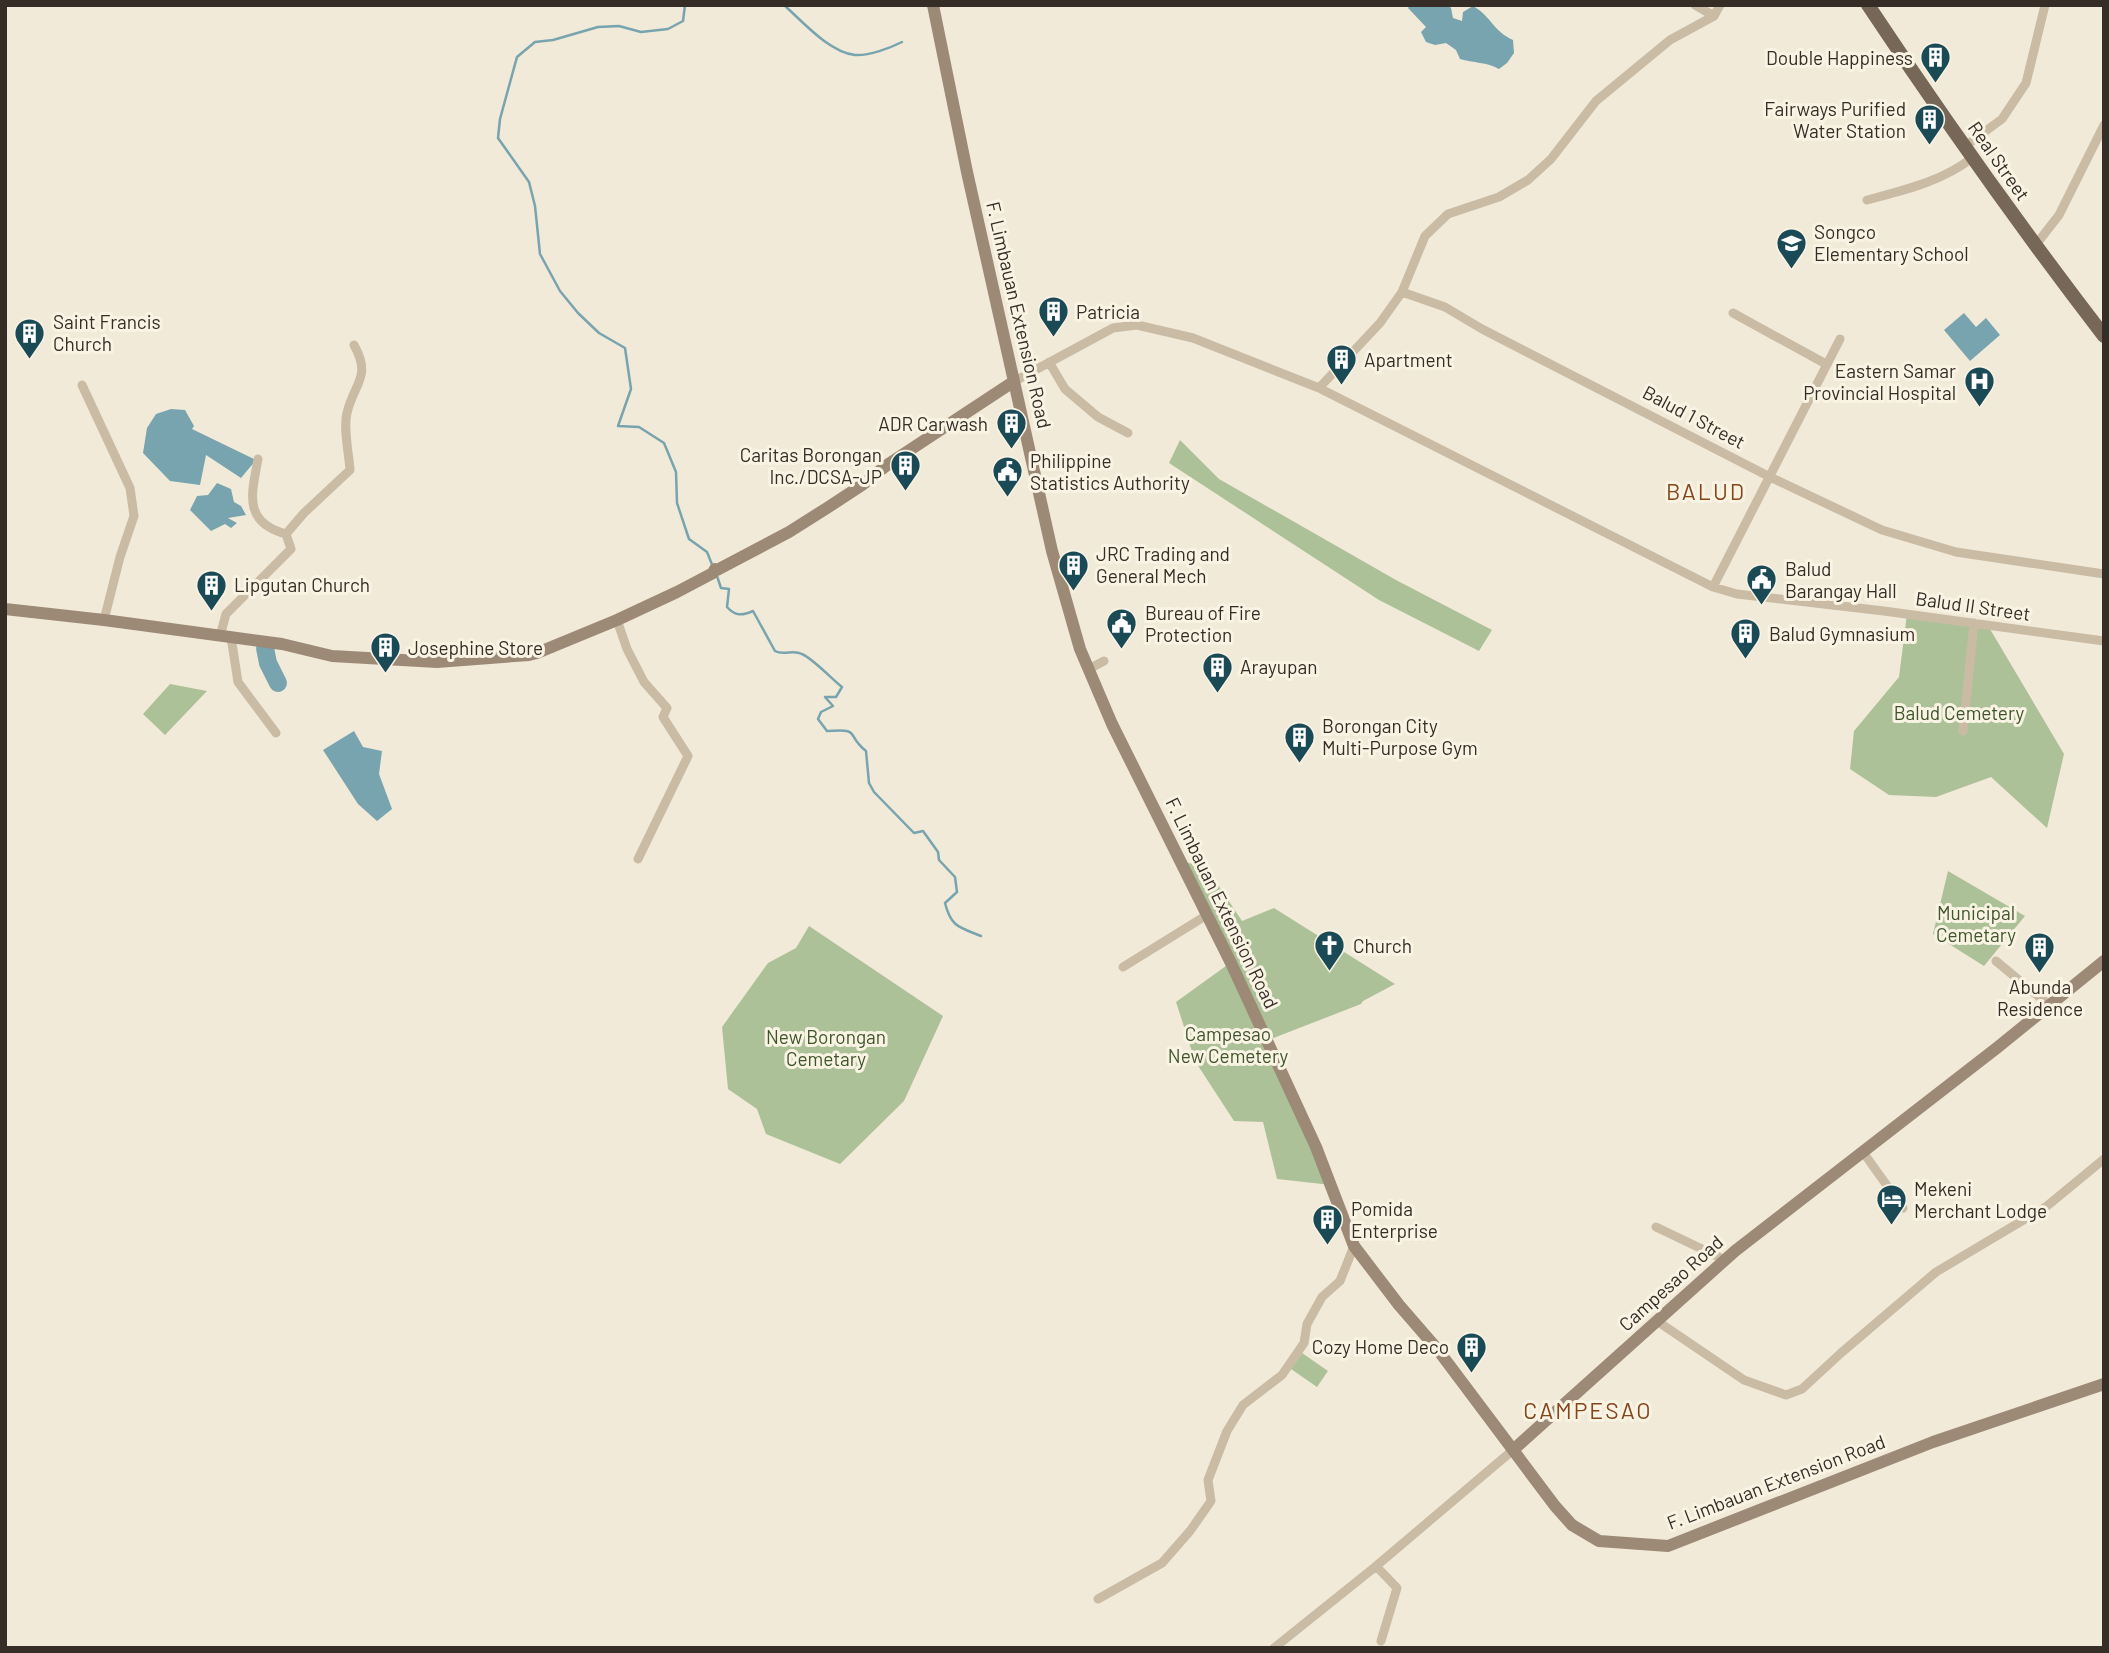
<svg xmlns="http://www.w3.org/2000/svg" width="2109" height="1653" font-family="Barlow,sans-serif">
<rect width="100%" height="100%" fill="#f2ead8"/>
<path fill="#adc198" d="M 1180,440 L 1219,479 L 1396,580 L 1492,630 L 1479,651 L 1379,600 L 1169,463 Z
M 1907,614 L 1987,624 L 2064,754 L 2047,828 L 1991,777 L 1936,797 L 1889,795 L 1850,769 L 1854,731 L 1899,677 Z
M 170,684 L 207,691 L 165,735 L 143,714 Z
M 1185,862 L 1207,868 L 1242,921 L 1274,908 L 1395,984 L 1363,1001 L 1361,1004 L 1271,1039 Z
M 1948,871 L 2025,916 L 1984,966 L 1933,934 Z
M 809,926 L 943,1016 L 904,1101 L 840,1164 L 766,1134 L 757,1109 L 728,1089 L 722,1027 L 768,963 L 796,948 Z
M 1230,963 L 1331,1185 L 1277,1179 L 1263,1122 L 1234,1121 L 1195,1061 L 1176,1002 Z
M 1302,1353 L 1328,1371 L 1317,1387 L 1291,1369 Z"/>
<path fill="#77a4af" d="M 1410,5 L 1448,5 L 1451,8 L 1453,18 L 1462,21 L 1463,12 L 1473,6 C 1491,16 1493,31 1513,40 L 1514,53 L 1507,63 L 1499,69 C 1487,62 1473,63 1460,59 L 1456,50 L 1446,43 L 1435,45 L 1426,42 L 1421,32 L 1426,27 L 1408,8 Z
M 1964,313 L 1976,327 L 1986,318 L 2000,335 L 1970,361 L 1944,330 Z
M 171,409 L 185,410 L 194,426 L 192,429 L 256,460 L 241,478 L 206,455 L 200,485 L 170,481 L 143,453 L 147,428 L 156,414 Z
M 217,483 L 231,489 L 234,502 L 241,506 L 246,515 L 228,518 L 237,523 L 231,528 L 225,524 L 211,531 L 190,510 L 197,496 L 208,495 Z
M 354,731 L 363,747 L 382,751 L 379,774 L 392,809 L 377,821 L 358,804 L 323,750 Z"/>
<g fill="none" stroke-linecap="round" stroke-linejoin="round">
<path stroke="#77a4af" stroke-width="2.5" d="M 685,5 L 683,21 L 668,29 L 641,32 L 619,26 L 598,27 L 553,40 L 535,42 L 517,57 L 500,119 L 498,138 L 529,182 L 535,206 L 540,254 L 560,291 L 578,313 L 599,333 L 625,348 L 631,389 L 618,426 L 639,427 L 664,443 L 676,472 L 677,503 L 689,539 L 707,552 L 713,567
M 784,5 C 803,22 829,52 855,55 C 869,56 890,48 902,42
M 717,576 L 721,588 L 729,589 L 727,607 C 735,616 742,616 753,611 L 775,651 C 784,656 793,649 802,654 C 812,658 832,679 842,687 L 836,697 L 825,697 L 833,706 L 821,712 L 818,719 L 827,731 C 863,729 844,733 866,751 L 869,783 L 874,792 L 914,833 L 923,831 L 938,852 L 939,860 L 955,877 L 957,892 L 945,903 C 951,927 959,927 981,936"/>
<path stroke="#77a4af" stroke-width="18" d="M 265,648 L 268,663 L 278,683"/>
<path stroke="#cabba4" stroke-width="9" d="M 1695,5 L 1714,16
M 1964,147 L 2002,119 L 2026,83 L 2045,5
M 1867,200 C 1904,190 1941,182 1972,158
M 2035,246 L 2059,215 L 2104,125
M 1402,292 L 1425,236 L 1448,214 L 1499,197 L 1528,180 L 1551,159 L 1596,101 L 1670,40 L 1714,16 L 1720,5
M 1733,313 L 1826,364
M 1049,362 L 1065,389 L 1098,417 L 1128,433
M 1013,382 L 1113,328 L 1137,325 L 1193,338 L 1319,388 L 1713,587 L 1737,594 L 1884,611 L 2104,641
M 82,385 L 130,488 L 134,516 L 120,557 L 104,620
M 1319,388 L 1380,323 L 1402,292 L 1445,307 L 1482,329 L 1770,477 L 1882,530 L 1956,552 L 2104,574
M 286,534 L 304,513 L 350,470 C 349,454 343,428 347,413 C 354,383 372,377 354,345
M 1713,587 L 1840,339
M 617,620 L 627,649 L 644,682 L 667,708 L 663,717 L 688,756 L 638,859
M 220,636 L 226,614 L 291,549 L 286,534 C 242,522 252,493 258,459
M 231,637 L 238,682 L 276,733
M 1089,669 L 1104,661
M 1963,731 L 1974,623
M 1996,961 L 2049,1005
M 1123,967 L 1207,915
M 1863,1152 L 1903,1208
M 1656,1227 L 1725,1260
M 1657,1321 L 1744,1380 L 1786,1395 L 1802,1389 L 1841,1353 L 1936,1272 L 2047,1206 L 2104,1159
M 1376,1566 L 1397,1588 L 1381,1641
M 1098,1599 L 1162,1563 L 1190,1531 L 1211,1501 L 1208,1480 L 1227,1431 L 1243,1405 L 1282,1375 L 1304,1343 L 1307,1324 L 1322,1297 L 1340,1281 L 1354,1246
M 1274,1648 L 1375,1567 L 1513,1450"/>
<path stroke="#9d8a76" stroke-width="12" d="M 933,5 L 967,172 L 1052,551 L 1080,649 L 1112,724 L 1231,963 L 1316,1147 L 1354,1246 L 1399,1305 L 1438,1350 L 1555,1506 L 1572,1525 L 1599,1541 L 1668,1546 L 1933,1442 L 2104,1384
M 5,609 L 104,620 L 282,644 L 332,656 L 437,662 L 529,655 L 537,653 L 617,620 L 677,592 L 713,573 L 715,569 L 717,570 L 789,532 L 827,508 L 862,485 L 887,465 L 1013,382
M 1513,1450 L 1735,1251 L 1998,1047 L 2104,961"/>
<path stroke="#776756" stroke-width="14" d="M 1868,5 C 1943,118 2021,228 2104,336"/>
</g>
<defs>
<symbol id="building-pin" viewBox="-11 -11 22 30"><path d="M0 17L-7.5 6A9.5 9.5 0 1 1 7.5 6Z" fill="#1b4a57" stroke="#f9f3e4"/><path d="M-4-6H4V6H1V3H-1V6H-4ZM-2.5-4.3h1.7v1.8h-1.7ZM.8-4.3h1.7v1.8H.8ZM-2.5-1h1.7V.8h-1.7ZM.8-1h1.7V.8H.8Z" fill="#fff"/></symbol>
<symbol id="school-pin" viewBox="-11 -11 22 30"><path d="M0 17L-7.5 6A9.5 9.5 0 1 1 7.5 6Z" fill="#1b4a57" stroke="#f9f3e4"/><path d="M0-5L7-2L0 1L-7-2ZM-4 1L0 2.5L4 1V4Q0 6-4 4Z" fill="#fff"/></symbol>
<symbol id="hospital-pin" viewBox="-11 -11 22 30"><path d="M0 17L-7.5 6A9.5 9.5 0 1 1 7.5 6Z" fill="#1b4a57" stroke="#f9f3e4"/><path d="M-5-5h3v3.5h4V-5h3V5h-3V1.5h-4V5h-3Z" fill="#fff"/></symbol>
<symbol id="civic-pin" viewBox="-11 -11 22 30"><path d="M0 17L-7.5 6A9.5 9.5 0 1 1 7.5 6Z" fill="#1b4a57" stroke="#f9f3e4"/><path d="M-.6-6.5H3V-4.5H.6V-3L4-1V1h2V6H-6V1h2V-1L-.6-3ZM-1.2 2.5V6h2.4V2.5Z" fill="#fff"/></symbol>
<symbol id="church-pin" viewBox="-11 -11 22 30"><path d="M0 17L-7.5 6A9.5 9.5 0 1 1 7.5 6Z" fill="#1b4a57" stroke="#f9f3e4"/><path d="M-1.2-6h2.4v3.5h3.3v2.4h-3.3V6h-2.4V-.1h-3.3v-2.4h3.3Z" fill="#fff"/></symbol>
<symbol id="hotel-pin" viewBox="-11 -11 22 30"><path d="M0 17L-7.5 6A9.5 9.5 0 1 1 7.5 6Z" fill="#1b4a57" stroke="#f9f3e4"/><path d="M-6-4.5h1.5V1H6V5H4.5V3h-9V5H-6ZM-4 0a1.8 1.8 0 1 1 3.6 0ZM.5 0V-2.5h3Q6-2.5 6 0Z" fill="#fff"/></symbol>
</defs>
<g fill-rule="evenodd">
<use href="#building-pin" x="1918" y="40" width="35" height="47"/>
<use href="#building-pin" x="1912" y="102" width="35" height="47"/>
<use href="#school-pin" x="1774" y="226" width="35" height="47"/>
<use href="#building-pin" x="1036" y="294" width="35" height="47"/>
<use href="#building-pin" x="12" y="316" width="35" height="47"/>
<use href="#building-pin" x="1324" y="342" width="35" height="47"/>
<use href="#hospital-pin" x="1962" y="364" width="35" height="47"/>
<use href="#building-pin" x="994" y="406" width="35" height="47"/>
<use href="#building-pin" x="888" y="448" width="35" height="47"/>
<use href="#civic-pin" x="990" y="454" width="35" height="47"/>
<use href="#building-pin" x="1056" y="548" width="35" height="47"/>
<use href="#civic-pin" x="1744" y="562" width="35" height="47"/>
<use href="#building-pin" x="194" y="568" width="35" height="47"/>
<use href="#civic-pin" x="1104" y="606" width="35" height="47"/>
<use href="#building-pin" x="1728" y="616" width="35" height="47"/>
<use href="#building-pin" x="368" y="630" width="35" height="47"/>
<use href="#building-pin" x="1200" y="650" width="35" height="47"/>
<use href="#building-pin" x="1282" y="720" width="35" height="47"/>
<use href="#church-pin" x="1312" y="928" width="35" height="47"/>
<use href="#building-pin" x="2022" y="930" width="35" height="47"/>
<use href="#hotel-pin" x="1874" y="1182" width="35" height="47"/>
<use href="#building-pin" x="1310" y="1202" width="35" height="47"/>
<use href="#building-pin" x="1454" y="1330" width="35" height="47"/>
</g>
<g text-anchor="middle" stroke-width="6" stroke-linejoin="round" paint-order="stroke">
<g font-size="19" fill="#352d26" stroke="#f9f3e4" text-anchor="start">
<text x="1913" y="65" text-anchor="end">Double Happiness</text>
<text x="1906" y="116" text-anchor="end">Fairways Purified<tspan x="1906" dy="22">Water Station</tspan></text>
<text x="1814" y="239">Songco<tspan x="1814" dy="22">Elementary School</tspan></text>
<text x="1076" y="319">Patricia</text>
<text x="53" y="329">Saint Francis<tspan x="53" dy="22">Church</tspan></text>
<text x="1364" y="367">Apartment</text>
<text x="1956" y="378" text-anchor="end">Eastern Samar<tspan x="1956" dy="22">Provincial Hospital</tspan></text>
<text x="988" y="431" text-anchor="end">ADR Carwash</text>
<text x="882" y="462" text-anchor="end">Caritas Borongan<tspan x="882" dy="22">Inc./DCSA-JP</tspan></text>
<text x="1030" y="468">Philippine<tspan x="1030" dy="22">Statistics Authority</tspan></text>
<text x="1096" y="561">JRC Trading and<tspan x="1096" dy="22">General Mech</tspan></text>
<text x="1785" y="576">Balud<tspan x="1785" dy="22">Barangay Hall</tspan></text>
<text x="234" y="592">Lipgutan Church</text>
<text x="1145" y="620">Bureau of Fire<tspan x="1145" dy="22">Protection</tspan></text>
<text x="1769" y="641">Balud Gymnasium</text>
<text x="408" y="655">Josephine Store</text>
<text x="1240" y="674">Arayupan</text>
<text x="1322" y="733">Borongan City<tspan x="1322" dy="22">Multi-Purpose Gym</tspan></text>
<text x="1353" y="953">Church</text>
<text x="2040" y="994" text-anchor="middle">Abunda<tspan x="2040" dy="22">Residence</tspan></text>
<text x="1914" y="1196">Mekeni<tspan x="1914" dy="22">Merchant Lodge</tspan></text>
<text x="1351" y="1216">Pomida<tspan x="1351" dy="22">Enterprise</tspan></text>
<text x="1449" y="1354" text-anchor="end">Cozy Home Deco</text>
</g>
<g font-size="19" fill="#352d26" stroke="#f9f3e4">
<text transform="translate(1999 161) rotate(55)" y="7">Real Street</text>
<text transform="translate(1019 315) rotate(77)" y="7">F. Limbauan Extension Road</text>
<text transform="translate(1694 417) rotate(28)" y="7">Balud 1 Street</text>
<text transform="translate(1973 606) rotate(8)" y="7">Balud II Street</text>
<text transform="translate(1222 903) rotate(64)" y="7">F. Limbauan Extension Road</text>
<text transform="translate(1671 1283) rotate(-42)" y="7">Campesao Road</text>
<text transform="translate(1776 1482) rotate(-21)" y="7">F. Limbauan Extension Road</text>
</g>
<g font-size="19" fill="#3e5429" stroke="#f9f3e4">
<text x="1959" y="720">Balud Cemetery</text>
<text x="1976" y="920">Municipal<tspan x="1976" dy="22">Cemetary</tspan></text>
<text x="1228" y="1041">Campesao<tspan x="1228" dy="22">New Cemetery</tspan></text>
<text x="826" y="1044">New Borongan<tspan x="826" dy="22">Cemetary</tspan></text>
</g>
<g font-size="23" letter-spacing="2" fill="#86461d" stroke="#f9f3e4">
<text x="1706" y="500">BALUD</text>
<text x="1588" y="1419">CAMPESAO</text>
</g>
</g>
<rect width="2109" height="1653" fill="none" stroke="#352d26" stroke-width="14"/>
</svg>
